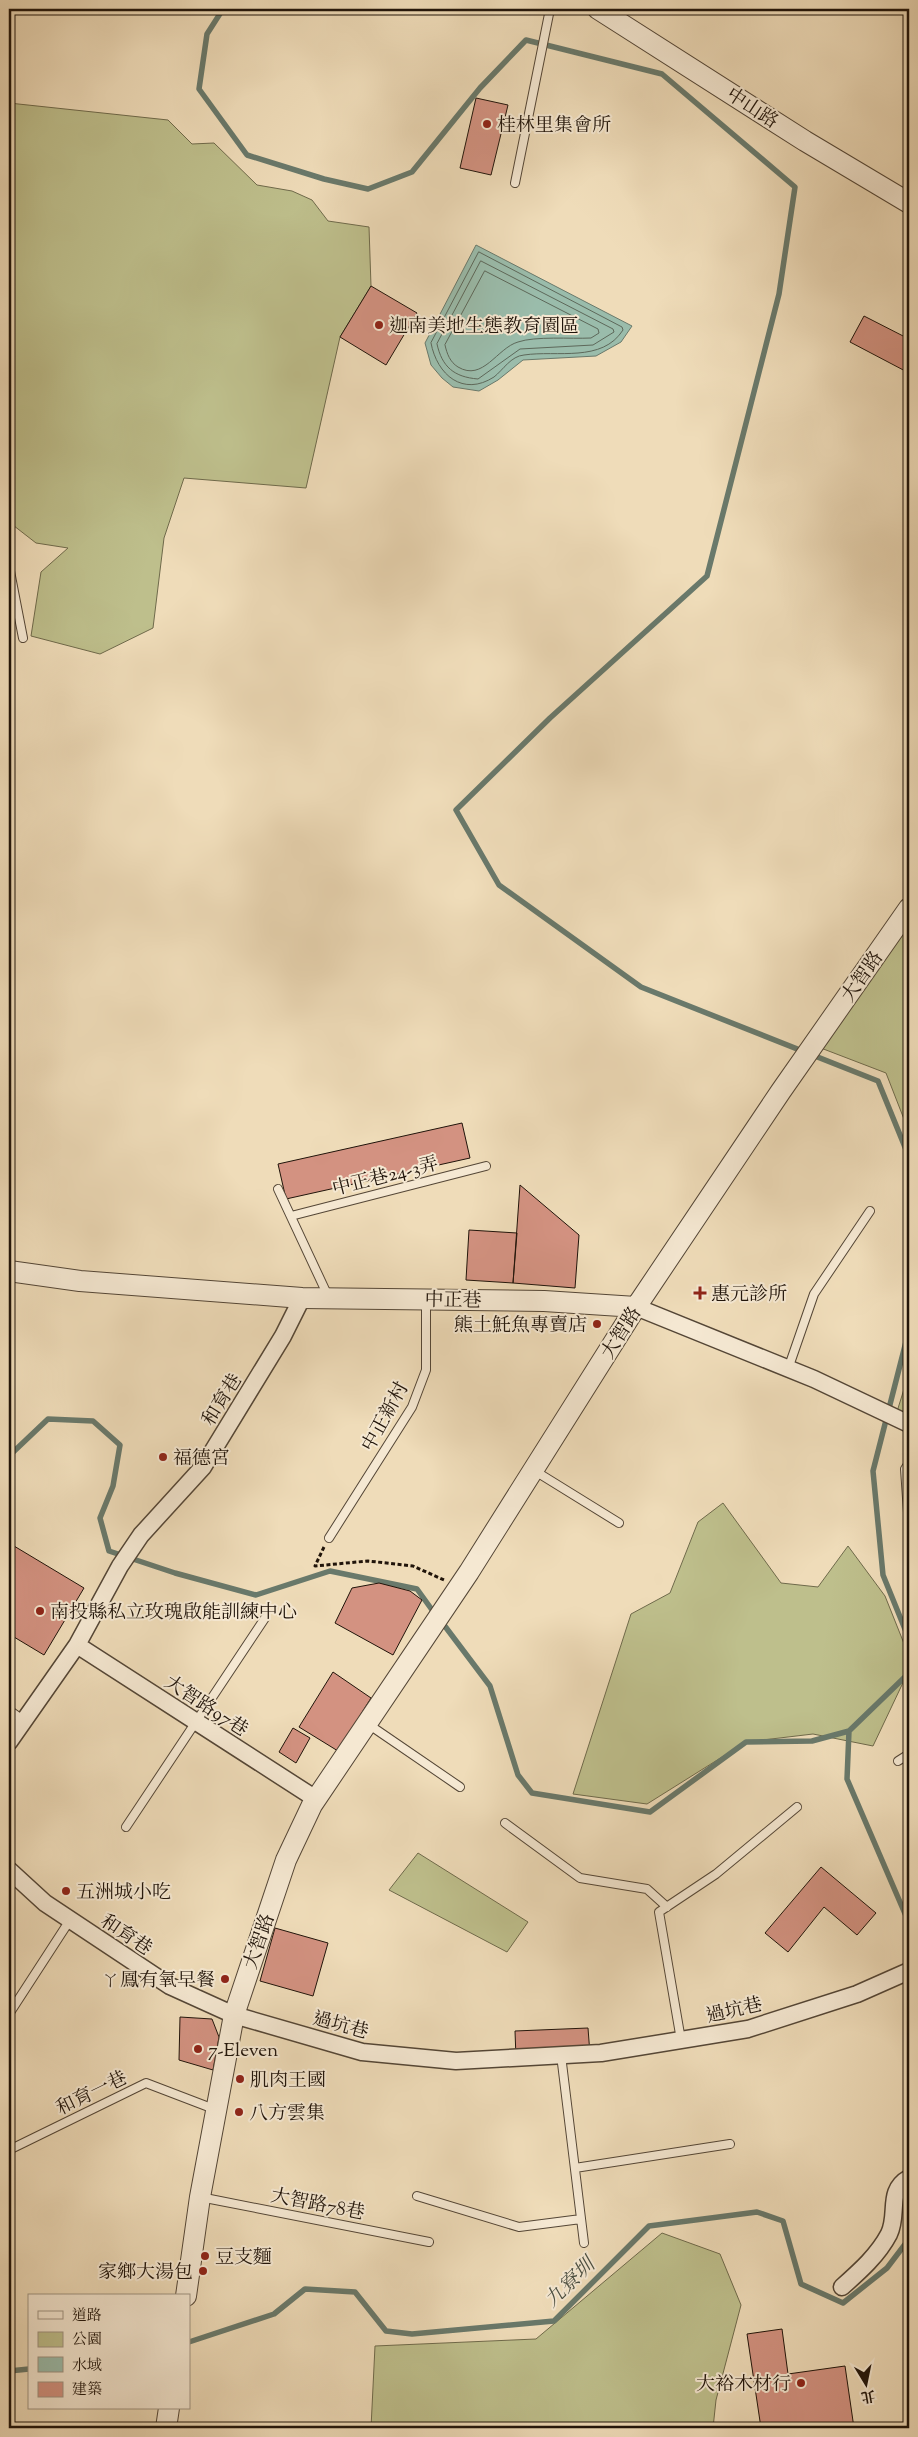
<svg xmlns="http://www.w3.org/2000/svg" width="918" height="2437" font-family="'Sorts Mill Goudy','Noto Serif TC',serif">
<rect width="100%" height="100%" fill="#efdcb9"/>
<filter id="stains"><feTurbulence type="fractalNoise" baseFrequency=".004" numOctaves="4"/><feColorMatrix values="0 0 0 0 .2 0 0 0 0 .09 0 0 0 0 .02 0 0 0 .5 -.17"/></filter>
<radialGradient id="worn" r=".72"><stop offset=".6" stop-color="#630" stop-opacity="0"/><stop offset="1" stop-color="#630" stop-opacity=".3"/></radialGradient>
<path fill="#bebf8c" stroke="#6f6a4b" d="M 9,103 L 168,120 L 192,144 L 214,143 L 257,185 L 292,191 L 312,200 L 328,221 L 369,227 L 371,286 L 340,337 L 306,488 L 184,478 L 164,538 L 153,628 L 100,654 L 31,636 L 41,572 L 68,548 L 36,543 L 9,522 Z
M 909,906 L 909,1132 L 886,1073 L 813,1045 Z
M 909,1373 L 909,1423 L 895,1418 Z
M 723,1503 L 781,1583 L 818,1587 L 848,1546 L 885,1596 L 909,1656 L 909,1670 L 873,1746 L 813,1734 L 746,1742 L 647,1804 L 573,1794 L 631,1614 L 670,1593 L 698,1522 Z
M 418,1853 L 528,1922 L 507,1952 L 389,1890 Z
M 662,2233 L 720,2254 L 741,2305 L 716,2400 L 713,2428 L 371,2428 L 375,2346 L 536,2339 Z"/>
<path fill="#9abcab" stroke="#69796b" d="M 476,245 L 632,326 L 621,342 L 596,356 L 523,360 L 498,380 L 479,391 L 453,387 L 442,378 L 431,365 L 425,343 Z"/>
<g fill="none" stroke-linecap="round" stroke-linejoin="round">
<path stroke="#5d685a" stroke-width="1" d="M 479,252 L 622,327 L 623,330 C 602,363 557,350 524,355 C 511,356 503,370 494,377 C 463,397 437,375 431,343 Z
M 481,261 L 613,329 L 614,332 L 593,345 L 520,349 L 478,379 C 454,377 442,367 437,344 Z
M 485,271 L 598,329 L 599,333 L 591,338 C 571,339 535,336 518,342 C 497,348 483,382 458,367 C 450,362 447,354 445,345 Z"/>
<path stroke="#69796b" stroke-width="5.5" d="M 223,9 L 207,34 L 199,89 L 247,155 L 324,179 L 368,189 L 412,172 L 480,88 L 526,40 L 662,74 L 795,187 L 779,294 L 707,576 L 550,718 L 456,810 L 499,885 L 641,987 L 878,1081 L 909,1157
M 909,1330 L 873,1471 L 883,1575 L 909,1639
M 9,1456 L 48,1419 L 93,1421 L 120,1445 L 113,1486 L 100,1518 L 109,1551 L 175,1573 L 256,1595 L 330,1571 L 417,1589 L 435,1614
M 441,1621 L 490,1686 L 518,1775 L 532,1793 L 650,1812 L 746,1742 L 812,1741 L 849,1731
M 909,1673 L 849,1731 L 847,1779 L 906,1916 L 909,1917
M 189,2342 L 274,2314 L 305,2289 L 355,2292 L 386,2331 L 412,2334 L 554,2321 L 649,2226 L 757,2212 L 783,2221 L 801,2284 L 843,2303 L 887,2268 L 909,2239
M 9,2371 L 29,2369"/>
</g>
<path fill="#d39281" stroke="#20140a" d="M 476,98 L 508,105 L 491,175 L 460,168 Z
M 371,286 L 417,313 L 386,365 L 340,337 Z
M 864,316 L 909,339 L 909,373 L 850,342 Z
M 462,1123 L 470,1158 L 286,1199 L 278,1164 Z
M 520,1185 L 579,1235 L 575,1288 L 513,1283 Z
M 469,1230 L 517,1233 L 513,1283 L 466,1280 Z
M 9,1543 L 84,1588 L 44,1655 L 9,1634 Z
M 379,1583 L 410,1591 L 422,1600 L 393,1655 L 335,1623 L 352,1588 Z
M 333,1672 L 371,1698 L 338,1751 L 299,1727 Z
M 293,1728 L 310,1738 L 296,1763 L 279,1752 Z
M 821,1867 L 876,1913 L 857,1935 L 824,1907 L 788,1952 L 765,1933 Z
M 275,1928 L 328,1943 L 313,1996 L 260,1981 Z
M 180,2017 L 212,2019 L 219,2037 L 213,2070 L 179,2060 Z
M 588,2028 L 590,2054 L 516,2058 L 515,2031 Z
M 782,2329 L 788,2374 L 845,2366 L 854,2428 L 761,2428 L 747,2334 Z"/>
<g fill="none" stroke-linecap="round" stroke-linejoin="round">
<defs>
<path id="service" d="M 515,183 L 550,9
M 9,566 L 23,638
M 278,1189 L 328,1296
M 291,1216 L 486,1166
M 788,1369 L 814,1294 L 870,1211
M 909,1463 L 905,1469 L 909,1527
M 535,1471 L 619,1523
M 329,1538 L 412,1407 L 426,1370 L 426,1301
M 9,1710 L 23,1720
M 368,1724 L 460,1787
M 898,1761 L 909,1754
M 505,1823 L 580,1878 L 647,1889 L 667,1907
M 126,1827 L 265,1618
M 9,2014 L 70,1920
M 681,2040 L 659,1912 L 716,1874 L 797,1807
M 561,2055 L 584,2243
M 9,2150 L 146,2083 L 214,2109
M 575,2168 L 730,2144
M 417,2196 L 519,2227 L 581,2219
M 200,2197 L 429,2242"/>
<path id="minor" d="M 636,1307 L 814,1379 L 909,1424
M 77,1645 L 316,1799
M 9,1742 L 77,1645 L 120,1566 L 141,1535 L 203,1467 L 283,1336 L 302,1298
M 9,1870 L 45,1903 L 170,1986 L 234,2015 L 362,2052 L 456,2061 L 601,2053 L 748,2029 L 857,1994 L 909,1971
M 842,2287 C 860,2271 878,2255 889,2234 C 899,2213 886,2191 909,2178"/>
<path id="tertiary" d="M 598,9 L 805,141 L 909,203
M 9,1271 L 80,1281 L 302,1298 L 544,1301 L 636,1307
M 186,2296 L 200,2197 L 234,2015 L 286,1860 L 312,1805 L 469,1572 L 636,1307 L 781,1091 L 909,908
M 166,2428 L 169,2408"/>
</defs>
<use href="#service" stroke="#544636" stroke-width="10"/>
<use href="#minor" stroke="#544636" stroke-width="19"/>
<use href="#tertiary" stroke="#544636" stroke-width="22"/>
<path stroke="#20140a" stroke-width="3" stroke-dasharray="4 2.5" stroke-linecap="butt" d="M 324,1547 L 315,1566 L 368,1561 L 413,1566 L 444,1580"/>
<use href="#service" stroke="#f5e8d2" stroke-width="8"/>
<use href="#minor" stroke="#f5e8d2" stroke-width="16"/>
<use href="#tertiary" stroke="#f5e8d2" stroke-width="20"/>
</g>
<g fill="#8f2418" stroke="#f5e8d2" stroke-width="2">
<circle cx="487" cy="124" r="5"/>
<circle cx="379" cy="325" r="5"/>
<path d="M697.5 1285.5h5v5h5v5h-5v5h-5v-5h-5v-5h5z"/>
<circle cx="597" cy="1324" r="5"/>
<circle cx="163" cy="1457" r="5"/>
<circle cx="40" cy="1611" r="5"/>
<circle cx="66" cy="1891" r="5"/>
<circle cx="225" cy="1979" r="5"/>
<circle cx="198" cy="2049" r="5"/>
<circle cx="240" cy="2079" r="5"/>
<circle cx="239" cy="2112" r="5"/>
<circle cx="205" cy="2256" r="5"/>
<circle cx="203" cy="2271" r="5"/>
<circle cx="801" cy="2383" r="5"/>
</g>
<g text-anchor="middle" stroke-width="4" stroke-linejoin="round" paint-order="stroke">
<g font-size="19" fill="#20140a" stroke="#f5e8d2">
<text transform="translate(753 107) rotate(33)" y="7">中山路</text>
<text transform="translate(861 976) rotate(-55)" y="7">大智路</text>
<text transform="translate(385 1175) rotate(-14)" y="7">中正巷24-3弄</text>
<text transform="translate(453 1299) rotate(1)" y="7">中正巷</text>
<text transform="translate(620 1332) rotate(-58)" y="7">大智路</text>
<text transform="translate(221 1399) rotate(-58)" y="7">和育巷</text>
<text transform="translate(384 1416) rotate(-61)" y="7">中正新村</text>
<text transform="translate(207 1705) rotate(33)" y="7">大智路97巷</text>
<text transform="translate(127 1934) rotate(34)" y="7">和育巷</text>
<text transform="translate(258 1941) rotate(-71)" y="7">大智路</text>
<text transform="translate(734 2009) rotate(-13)" y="7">過坑巷</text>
<text transform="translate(341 2024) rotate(15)" y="7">過坑巷</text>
<text transform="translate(91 2092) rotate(-26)" y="7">和育一巷</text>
<text transform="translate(318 2203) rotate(11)" y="7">大智路78巷</text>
</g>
<g font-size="19" fill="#20140a" stroke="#f5e8d2" text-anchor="start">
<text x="497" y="131">桂林里集會所</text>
<text x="389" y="332">迦南美地生態教育園區</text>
<text x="711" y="1300">惠元診所</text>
<text x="587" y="1331" text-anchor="end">熊土魠魚專賣店</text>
<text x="173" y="1464">福德宮</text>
<text x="50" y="1618">南投縣私立玫瑰啟能訓練中心</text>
<text x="76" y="1898">五洲城小吃</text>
<text x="215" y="1986" text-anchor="end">ㄚ鳳有氧早餐</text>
<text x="208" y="2056">7-Eleven</text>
<text x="250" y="2086">肌肉王國</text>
<text x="249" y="2119">八方雲集</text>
<text x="215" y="2263">豆支麵</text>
<text x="193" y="2278" text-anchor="end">家鄉大湯包</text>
<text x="791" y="2390" text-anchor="end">大裕木材行</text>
</g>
<g font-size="20" font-style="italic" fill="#4b4f42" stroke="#f5e8d2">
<text transform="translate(569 2282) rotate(-44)" y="7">九寮圳</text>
</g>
</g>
<rect width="918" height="2437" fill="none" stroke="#efdcb9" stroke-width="30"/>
<rect x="10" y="10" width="898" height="2417" fill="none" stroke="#20140a" stroke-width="2.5"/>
<rect x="15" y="15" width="888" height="2407" fill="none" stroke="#20140a"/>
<rect x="28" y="2294" width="162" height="115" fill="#f5e8d2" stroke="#a09382"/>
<rect x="38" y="2311" width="25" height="8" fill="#f5e8d2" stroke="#a09382"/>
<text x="72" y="2320" font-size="15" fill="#20140a">道路</text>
<rect x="38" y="2332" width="25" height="15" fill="#bebf8c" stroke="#a09382"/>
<text x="72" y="2344" font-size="15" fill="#20140a">公園</text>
<rect x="38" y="2357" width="25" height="15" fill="#9abcab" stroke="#a09382"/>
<text x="72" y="2370" font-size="15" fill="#20140a">水域</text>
<rect x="38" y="2382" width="25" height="15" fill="#d39281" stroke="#a09382"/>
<text x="72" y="2394" font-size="15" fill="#20140a">建築</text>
<g transform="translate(866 2384) rotate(170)" stroke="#f5e8d2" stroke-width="4" paint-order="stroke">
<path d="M0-4L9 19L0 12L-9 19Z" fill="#20140a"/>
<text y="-8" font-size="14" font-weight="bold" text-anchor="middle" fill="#20140a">北</text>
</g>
<rect width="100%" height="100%" filter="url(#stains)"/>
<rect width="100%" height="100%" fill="url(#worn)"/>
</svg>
